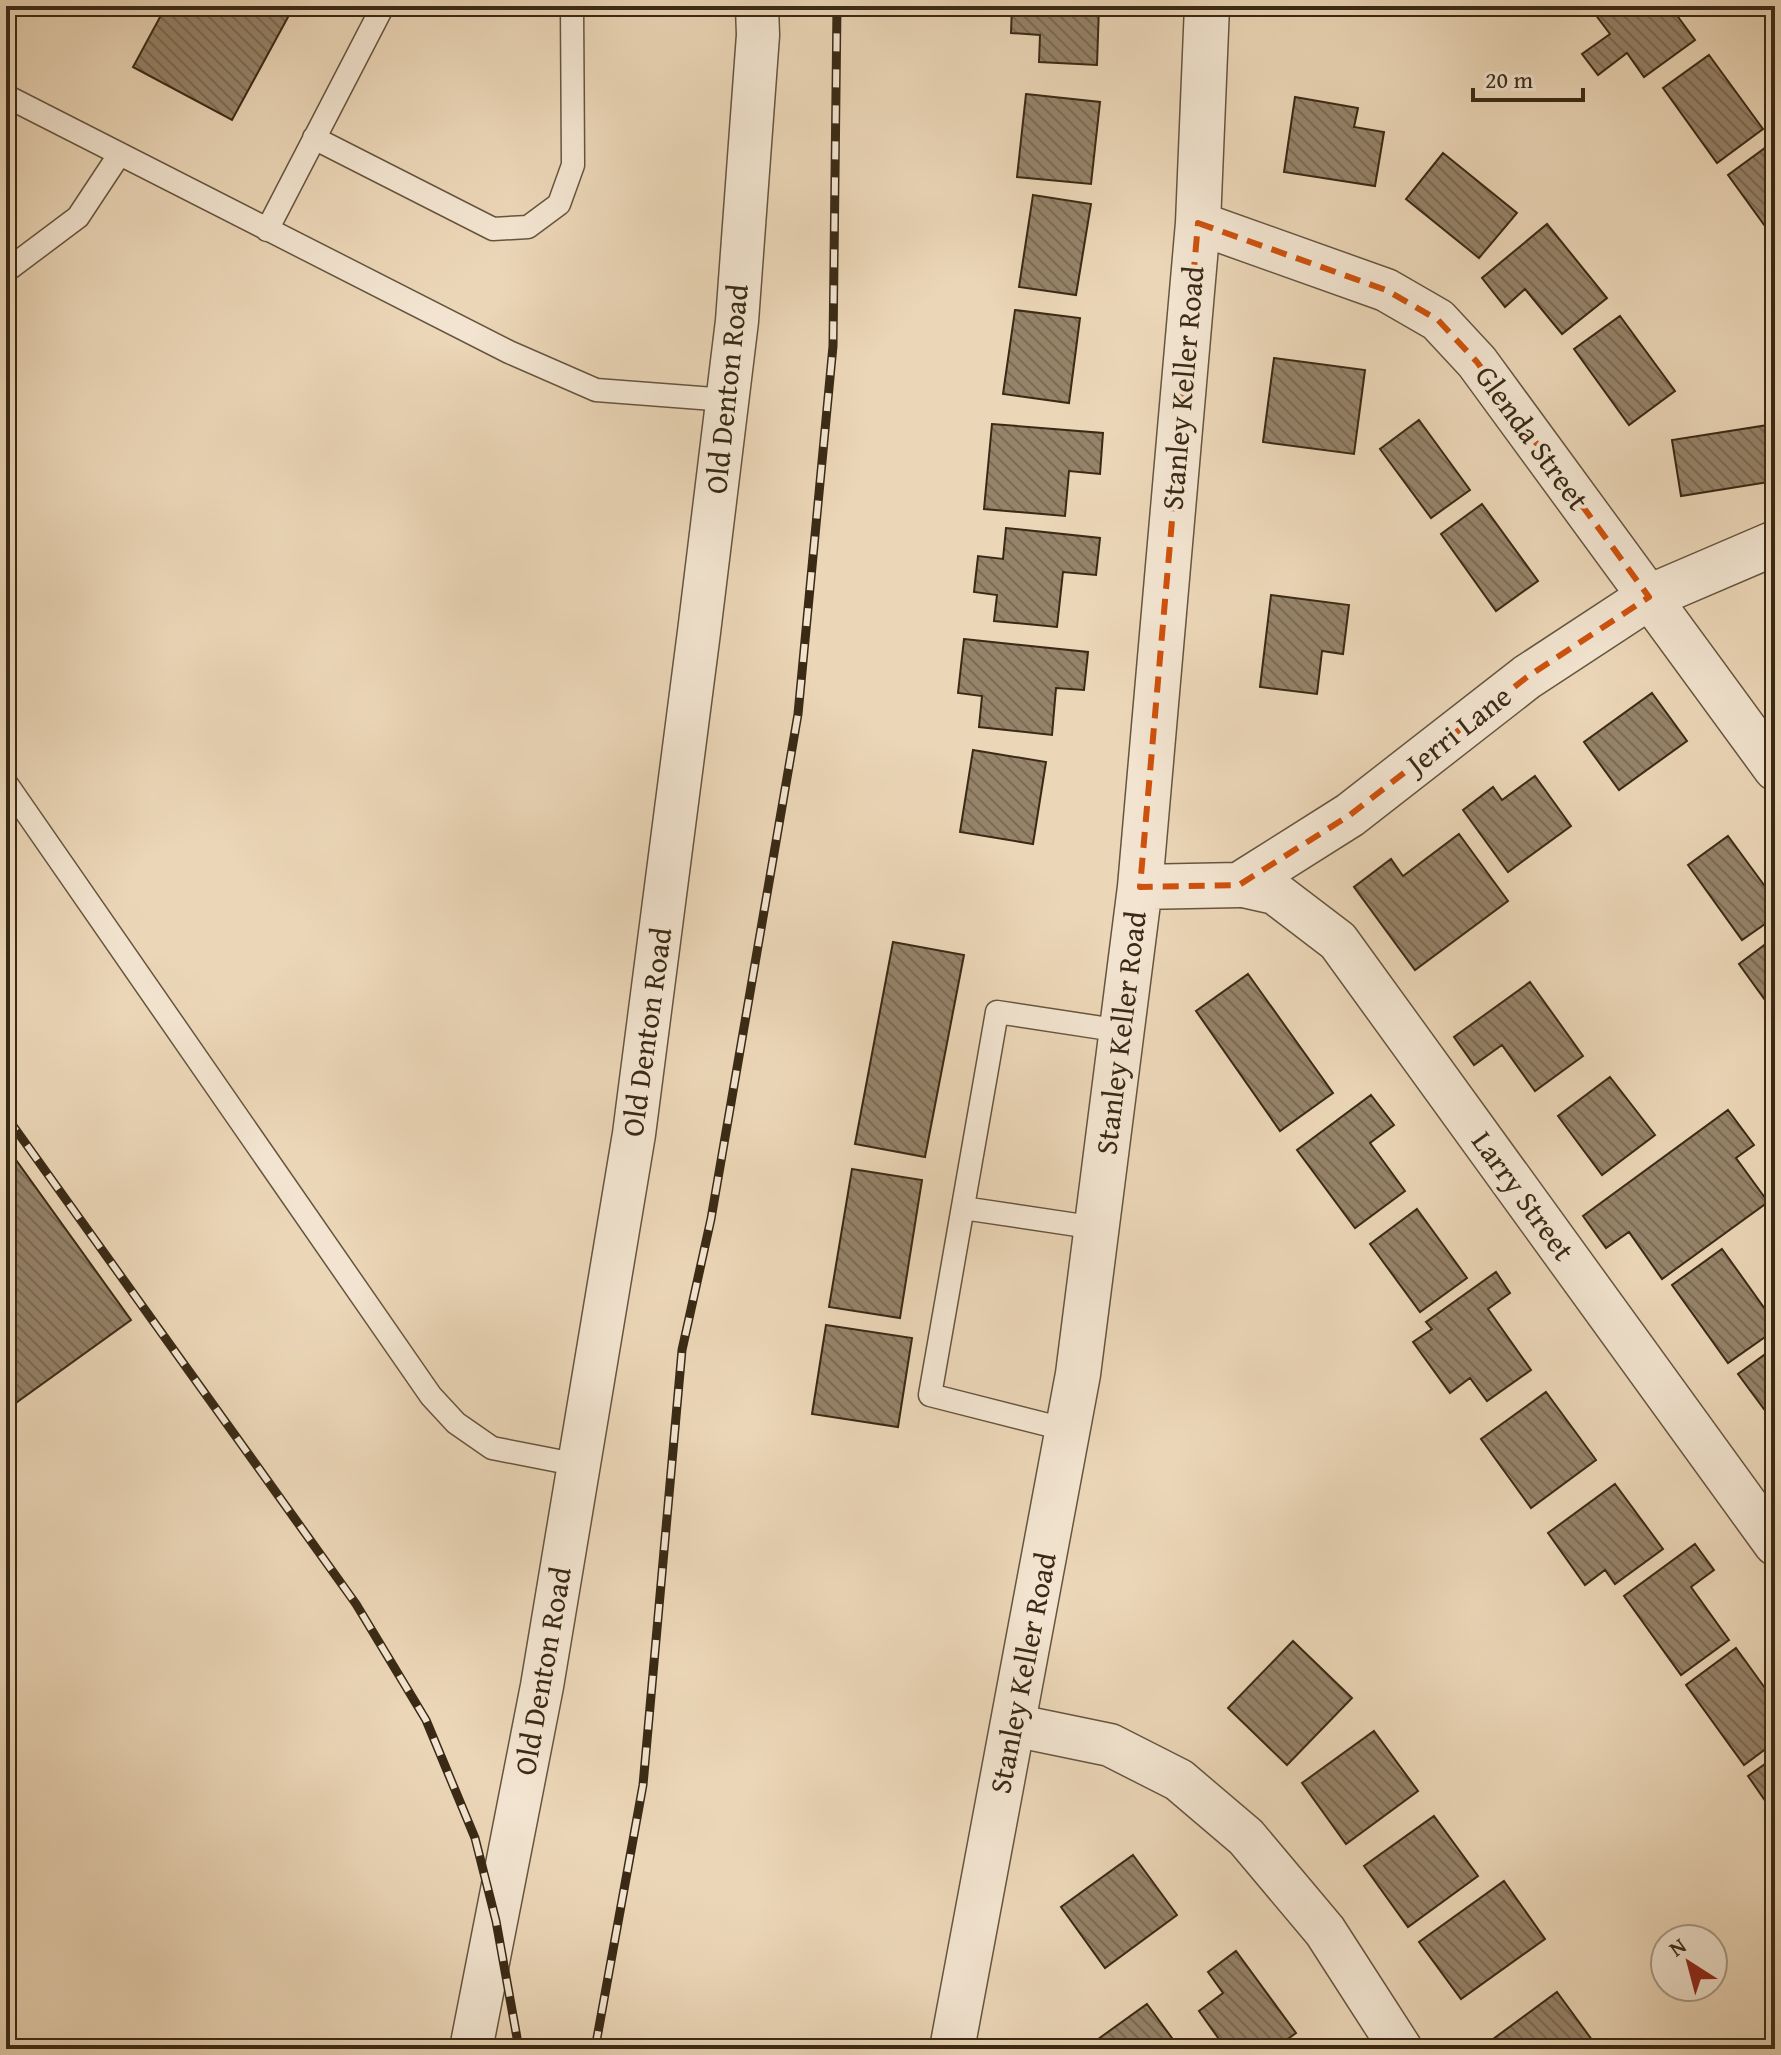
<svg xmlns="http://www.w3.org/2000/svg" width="1781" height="2055" font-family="'Gentium Book Plus',serif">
<defs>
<pattern id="building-back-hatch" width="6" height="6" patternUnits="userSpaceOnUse" patternTransform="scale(2)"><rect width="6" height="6" fill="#968369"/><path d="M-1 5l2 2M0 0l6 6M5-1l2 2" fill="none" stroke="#7b6b55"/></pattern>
</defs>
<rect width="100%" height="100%" fill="#ebd6b7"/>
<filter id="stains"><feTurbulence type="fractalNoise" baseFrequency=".0025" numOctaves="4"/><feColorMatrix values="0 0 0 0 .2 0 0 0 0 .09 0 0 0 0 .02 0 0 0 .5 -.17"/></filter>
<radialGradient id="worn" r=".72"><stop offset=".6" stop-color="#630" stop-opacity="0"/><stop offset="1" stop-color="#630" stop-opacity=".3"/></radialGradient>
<path fill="url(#building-back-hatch)" stroke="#3a2a15" stroke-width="2" d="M 166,6 L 294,6 L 232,120 L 133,67 Z
M 1012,6 L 1099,6 L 1097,65 L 1039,62 L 1040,35 L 1011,33 Z
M 1598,6 L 1670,6 L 1695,40 L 1644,77 L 1627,53 L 1598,75 L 1582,54 L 1610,34 L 1592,10 Z
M 1709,55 L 1763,129 L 1717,163 L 1663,88 Z
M 1026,94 L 1100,102 L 1091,184 L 1017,177 Z
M 1295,97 L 1358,108 L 1354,127 L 1384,132 L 1375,186 L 1284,172 Z
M 1773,142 L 1775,146 L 1775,240 L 1728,175 Z
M 1443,153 L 1517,213 L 1479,258 L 1406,199 Z
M 1033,195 L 1091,204 L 1076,295 L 1019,287 Z
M 1547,224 L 1607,298 L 1562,334 L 1525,289 L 1505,307 L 1482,278 Z
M 1015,310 L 1080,318 L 1069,403 L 1003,394 Z
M 1620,316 L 1675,391 L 1629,425 L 1574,349 Z
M 1274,358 L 1365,370 L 1354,454 L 1263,442 Z
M 1419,420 L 1470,490 L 1431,518 L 1380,449 Z
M 992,424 L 1103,433 L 1100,474 L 1069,471 L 1065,516 L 984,509 Z
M 1768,425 L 1775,481 L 1681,496 L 1672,440 Z
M 1482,504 L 1538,581 L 1496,611 L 1441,534 Z
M 1006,528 L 1100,538 L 1096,575 L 1063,572 L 1057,627 L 994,621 L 997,595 L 974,592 L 978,556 L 1003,559 Z
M 1271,595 L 1349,605 L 1343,654 L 1322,651 L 1317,694 L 1260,687 Z
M 964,639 L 1088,652 L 1084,690 L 1056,688 L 1052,735 L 979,727 L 982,696 L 958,693 Z
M 1652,693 L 1687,741 L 1619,790 L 1584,742 Z
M 973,750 L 1046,762 L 1033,844 L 960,832 Z
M 1535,776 L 1571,826 L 1508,872 L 1463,810 L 1493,787 L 1502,800 Z
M 1459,834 L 1508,901 L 1415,970 L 1354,887 L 1391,859 L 1403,876 Z
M 1728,836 L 1775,900 L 1775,917 L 1742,940 L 1688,865 Z
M 1775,937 L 1775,1014 L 1739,964 Z
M 893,942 L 964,955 L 925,1157 L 855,1144 Z
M 1248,974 L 1333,1093 L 1280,1131 L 1196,1011 Z
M 1530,982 L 1583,1056 L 1535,1091 L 1502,1045 L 1474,1065 L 1454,1037 Z
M 1610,1077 L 1655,1135 L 1602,1175 L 1558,1116 Z
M 1371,1095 L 1394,1125 L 1370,1143 L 1405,1191 L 1355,1228 L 1297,1150 Z
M 1728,1110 L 1754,1145 L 1736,1158 L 1768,1202 L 1662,1279 L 1629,1232 L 1606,1248 L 1583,1216 Z
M 6,1146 L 131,1320 L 6,1410 Z
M 852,1169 L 922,1180 L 900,1318 L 829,1307 Z
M 1417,1209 L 1467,1278 L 1420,1312 L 1370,1244 Z
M 1722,1249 L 1775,1323 L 1775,1330 L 1728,1363 L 1672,1285 Z
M 1496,1272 L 1510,1293 L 1488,1309 L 1531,1370 L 1487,1401 L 1470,1378 L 1450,1393 L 1413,1342 L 1432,1329 L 1426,1322 Z
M 826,1325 L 912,1338 L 898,1427 L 812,1414 Z
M 1775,1347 L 1775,1424 L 1738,1374 Z
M 1546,1392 L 1596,1460 L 1531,1508 L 1481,1439 Z
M 1615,1484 L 1663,1549 L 1615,1584 L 1605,1570 L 1585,1585 L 1548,1533 Z
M 1695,1544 L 1714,1570 L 1691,1587 L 1729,1640 L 1681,1675 L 1624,1596 Z
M 1293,1641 L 1352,1698 L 1287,1765 L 1228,1708 Z
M 1736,1648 L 1775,1702 L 1775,1742 L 1744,1765 L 1686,1685 Z
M 1374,1731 L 1418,1791 L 1346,1844 L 1302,1783 Z
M 1775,1757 L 1775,1815 L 1748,1776 Z
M 1434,1816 L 1478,1876 L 1408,1927 L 1364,1866 Z
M 1133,1855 L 1177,1915 L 1105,1968 L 1061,1907 Z
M 1504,1881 L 1545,1939 L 1461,1999 L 1419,1942 Z
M 1236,1951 L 1296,2033 L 1274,2049 L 1226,2049 L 1199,2011 L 1223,1993 L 1208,1972 Z
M 1557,1992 L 1595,2044 L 1588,2049 L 1493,2049 L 1489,2042 Z
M 1147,2004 L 1180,2049 L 1088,2049 L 1087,2047 Z"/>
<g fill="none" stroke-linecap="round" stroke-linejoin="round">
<defs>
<path id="service" d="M 6,96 L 509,352 L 596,390 L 727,400
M 314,138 L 493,229 L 528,227 L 559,204 L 573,165 L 572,6
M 267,230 L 383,6
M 6,271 L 78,217 L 119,155
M 6,783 L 431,1396 L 456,1423 L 492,1448 L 579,1465
M 963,1208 L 1097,1228
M 1068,1430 L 930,1395 L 997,1012 L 1122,1031"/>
<path id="minor" d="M 1198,223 L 1386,290 L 1438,320 L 1477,362 L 1775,769
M 1239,885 L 1275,893 L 1338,941 L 1775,1544
M 1013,1725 L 1110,1745 L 1179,1780 L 1246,1837 L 1325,1931 L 1401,2049
M 471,2049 L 542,1686 L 634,1134 L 699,632 L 737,321 L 758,35 L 757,6"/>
<path id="tertiary" d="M 1140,887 L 1239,885 L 1350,815 L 1527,677 L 1649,597 L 1775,543
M 952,2049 L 1078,1374 L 1140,887 L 1198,223 L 1207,6"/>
</defs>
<use href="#service" stroke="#66553e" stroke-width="25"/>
<use href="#minor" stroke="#66553e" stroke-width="45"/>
<use href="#tertiary" stroke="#66553e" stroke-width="47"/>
<use href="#service" stroke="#f2e4d0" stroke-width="22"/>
<use href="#minor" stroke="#f2e4d0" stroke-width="42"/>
<use href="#tertiary" stroke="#f2e4d0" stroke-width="44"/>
<defs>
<path id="rail" d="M 6,1116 L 356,1604 L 426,1720 L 475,1838 L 496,1921 L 519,2049
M 595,2049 L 643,1785 L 682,1350 L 711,1219 L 798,714 L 833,346 L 837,6"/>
</defs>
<use href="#rail" stroke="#3a2a15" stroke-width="9"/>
<use href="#rail" stroke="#f2e4d0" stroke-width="6" stroke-dasharray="18" stroke-linecap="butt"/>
</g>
<path fill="none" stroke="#ce520d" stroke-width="6" stroke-dasharray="16 10" stroke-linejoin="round" d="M 1198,223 L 1386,290 L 1438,320 L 1477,362 L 1649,597 L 1527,677 L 1350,815 L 1239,885 L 1140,887 Z"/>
<g text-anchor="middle" stroke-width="8" stroke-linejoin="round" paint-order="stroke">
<g font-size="30" fill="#3a2a15" stroke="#f2e4d0">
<text transform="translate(1183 388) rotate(-85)" y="10">Stanley Keller Road</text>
<text transform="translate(727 389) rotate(-84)" y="10">Old Denton Road</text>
<text transform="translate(1532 438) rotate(54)" y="10">Glenda Street</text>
<text transform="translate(1459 730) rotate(-38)" y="10">Jerri Lane</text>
<text transform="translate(647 1032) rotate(-82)" y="10">Old Denton Road</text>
<text transform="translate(1121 1033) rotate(-83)" y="10">Stanley Keller Road</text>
<text transform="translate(1523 1196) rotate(54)" y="10">Larry Street</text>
<text transform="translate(543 1671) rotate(-80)" y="10">Old Denton Road</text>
<text transform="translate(1023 1673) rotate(-79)" y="10">Stanley Keller Road</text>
</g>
</g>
<rect width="1781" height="2055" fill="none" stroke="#ebd6b7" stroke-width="32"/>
<rect x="8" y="8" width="1765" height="2039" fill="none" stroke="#3a2a15" stroke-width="4"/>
<rect x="16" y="16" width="1749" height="2023" fill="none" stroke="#3a2a15" stroke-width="2"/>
<g transform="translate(1689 1963) rotate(324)"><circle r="38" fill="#f2e4d0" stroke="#a89a85" stroke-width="2"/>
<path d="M0-6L14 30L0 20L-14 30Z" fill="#8f2418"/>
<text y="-12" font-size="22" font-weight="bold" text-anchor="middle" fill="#3a2a15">N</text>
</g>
<path d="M1473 88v12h110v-12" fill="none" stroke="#3a2a15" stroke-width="4"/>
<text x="1485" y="88" font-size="24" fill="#3a2a15" stroke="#f2e4d0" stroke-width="6" paint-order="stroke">20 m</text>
<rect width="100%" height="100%" filter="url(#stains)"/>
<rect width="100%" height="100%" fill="url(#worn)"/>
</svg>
